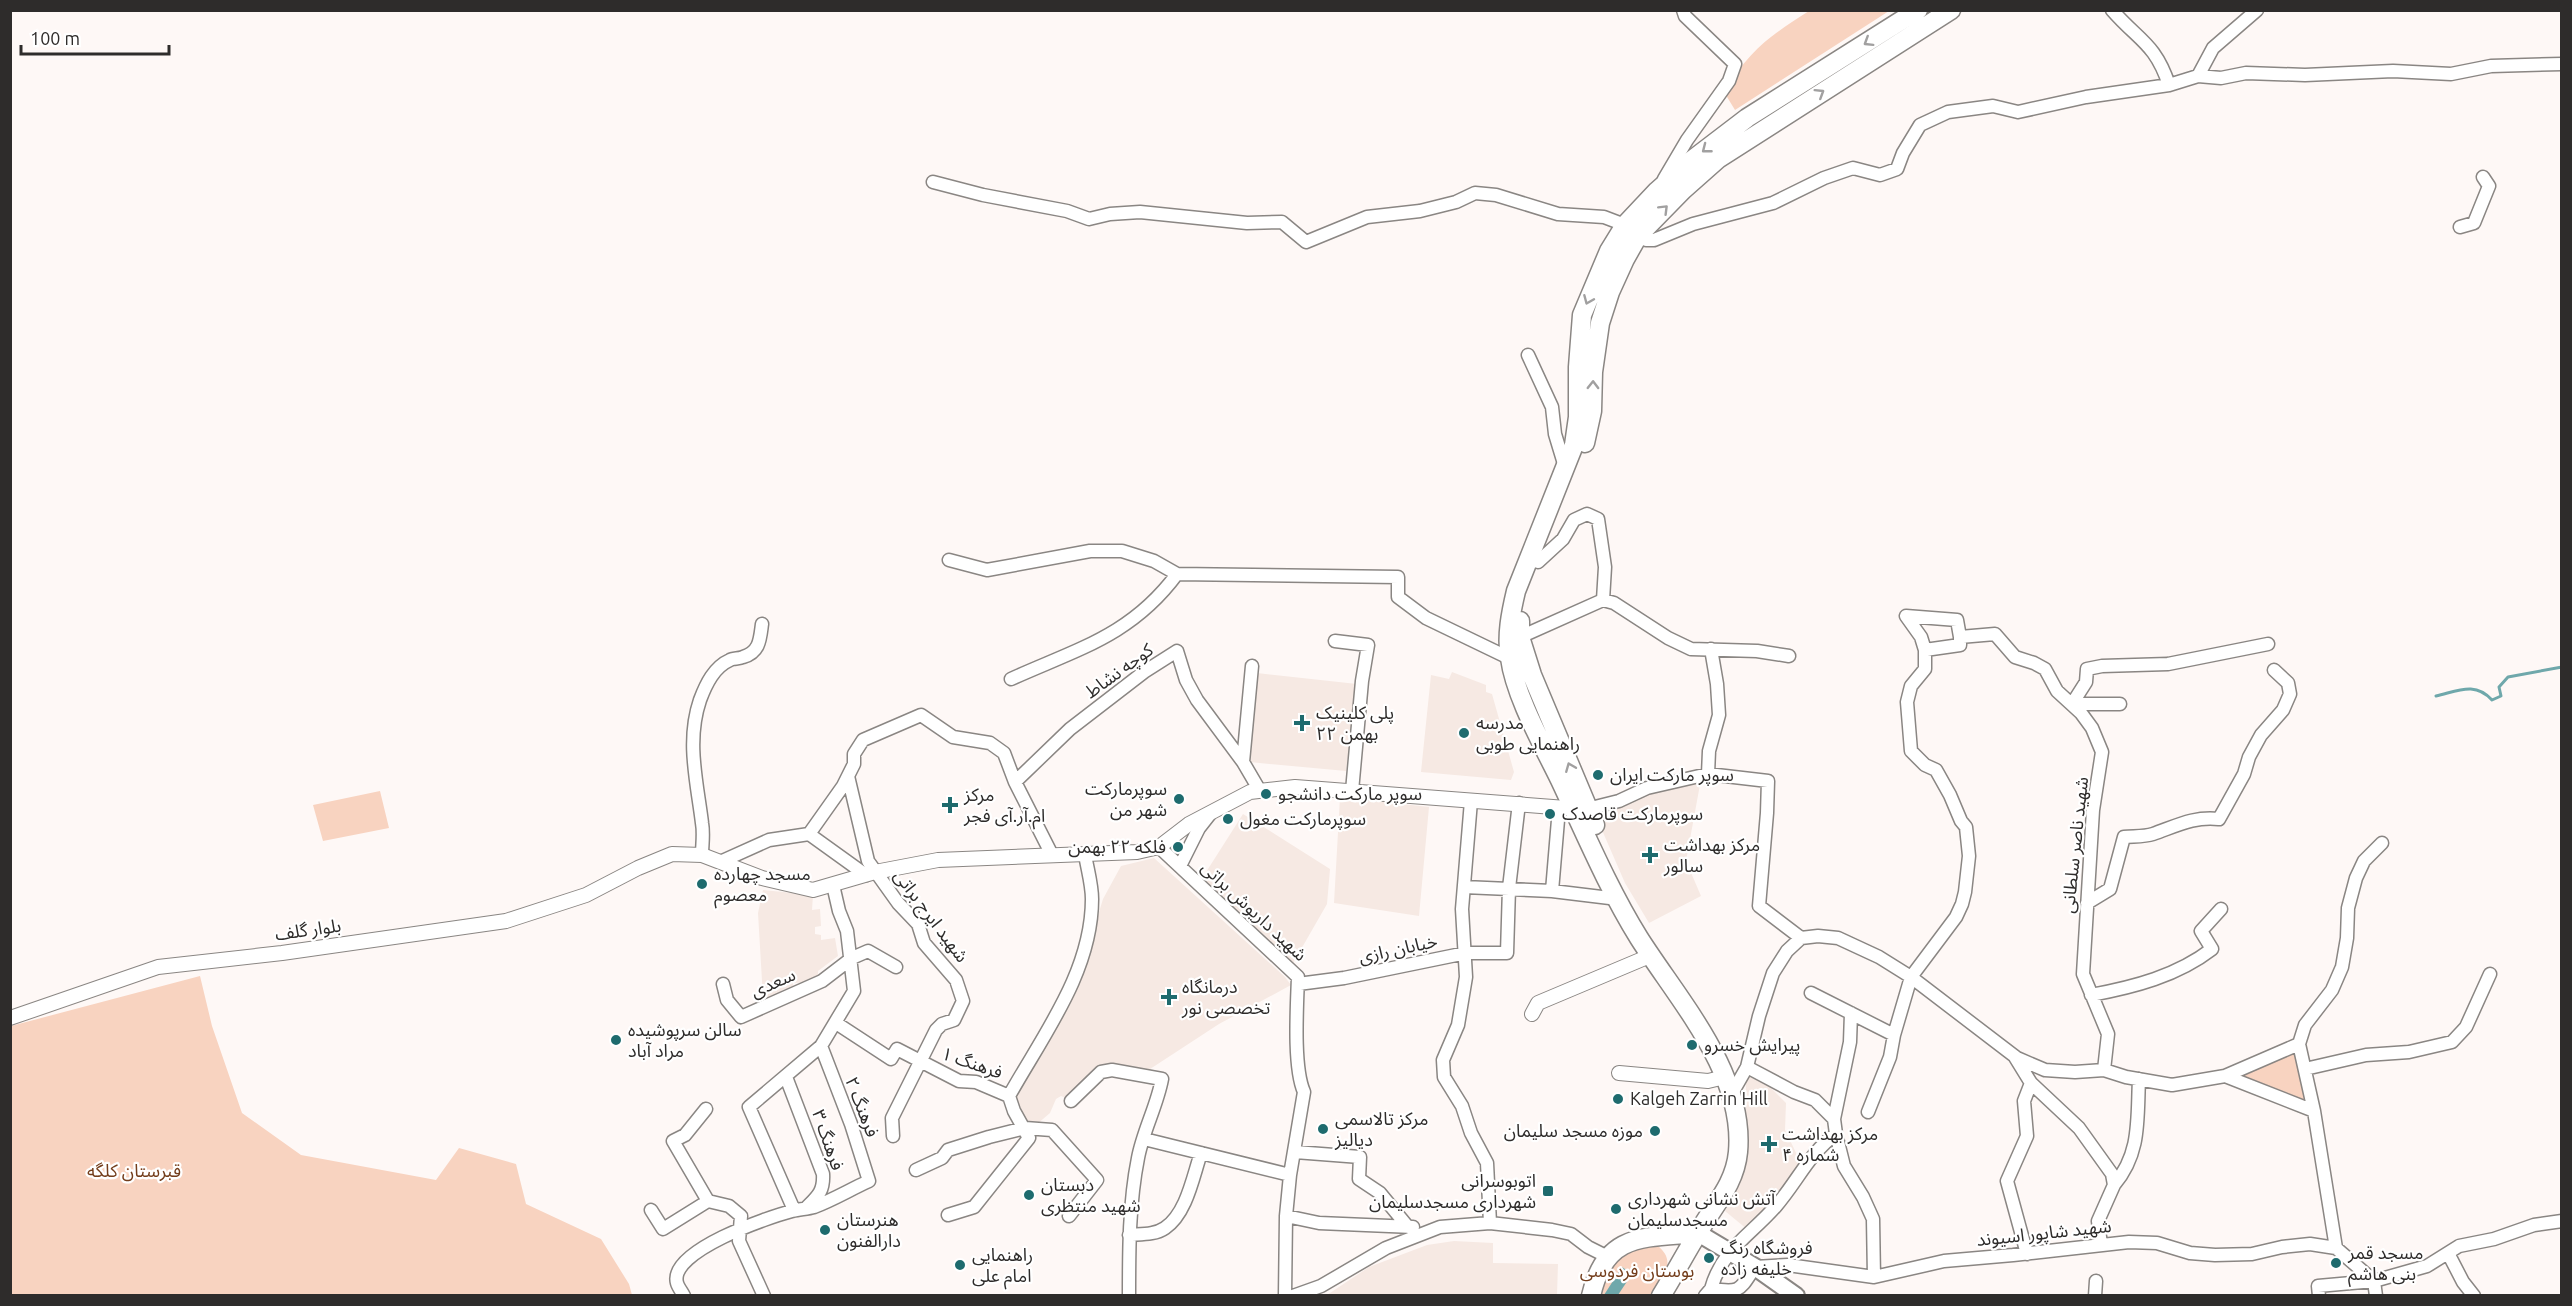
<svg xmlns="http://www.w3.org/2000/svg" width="2572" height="1306" font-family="Ubuntu,'Noto Sans Arabic',sans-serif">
<rect width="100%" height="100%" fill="#fef8f6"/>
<path fill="#f6e9e3" d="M 1452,672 L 1486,685 L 1486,692 L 1492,694 L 1514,772 L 1511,780 L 1421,772 L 1431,675 L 1449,679 Z
M 1257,673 L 1357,684 L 1346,771 L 1249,762 Z
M 1701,779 L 1686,861 L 1701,896 L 1649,923 L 1625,883 L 1595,814 L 1645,791 Z
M 1340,797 L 1429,807 L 1419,916 L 1334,903 Z
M 1243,814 L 1330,869 L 1327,904 L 1292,965 L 1201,880 Z
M 1154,858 L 1285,977 L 1291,985 L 1219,1024 L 1147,1071 L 1100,1065 L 1066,1098 L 1061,1096 L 1056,1099 L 1050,1113 L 1036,1125 L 1022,1118 L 1014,1098 L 1081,971 L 1103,899 L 1121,866 Z
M 763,890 L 813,895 L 812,910 L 820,909 L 821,926 L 815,927 L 815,934 L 821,935 L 821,940 L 835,938 L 838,956 L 818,971 L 818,977 L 814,982 L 793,983 L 793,988 L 782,990 L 783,996 L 763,998 L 758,913 Z
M 1746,1076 L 1763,1080 L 1786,1103 L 1785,1130 L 1799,1159 L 1797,1171 L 1748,1230 L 1725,1211 L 1745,1170 Z
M 1454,1241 L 1493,1243 L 1493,1263 L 1558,1264 L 1557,1295 L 1327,1295 L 1369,1267 L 1427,1245 Z"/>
<path fill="#f8d3c0" d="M 1809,11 L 1889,11 L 1735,110 L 1724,92 C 1750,50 1768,37 1809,11 Z
M 380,791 L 389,828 L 323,841 L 313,805 Z
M 200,976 L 212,1026 L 242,1113 L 301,1155 L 436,1180 L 459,1148 L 516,1164 L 526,1204 L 601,1239 L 629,1284 L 632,1295 L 11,1295 L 11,1026 Z
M 2296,1051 L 2307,1103 L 2235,1075 Z
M 1655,1244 C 1679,1260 1663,1277 1651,1295 L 1597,1296 L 1618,1255 Z"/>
<path fill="#6fa8ab" d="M 1622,1267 L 1632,1274 L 1618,1295 L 1604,1295 Z"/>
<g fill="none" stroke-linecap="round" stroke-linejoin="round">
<path stroke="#6fa8ab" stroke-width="3" d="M 2436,696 C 2458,691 2475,681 2492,700 L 2501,696 L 2499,687 L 2508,677 L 2562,667"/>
<defs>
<path id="minor" d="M 2112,10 C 2139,41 2155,43 2169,85
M 2198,76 L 2221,78 L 2246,73 L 2305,75 L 2393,71 L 2451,74 L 2491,66 L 2562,64
M 1664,179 L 1687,140 L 1729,81 L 1735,64 L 1685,16 L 1683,10
M 933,182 L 983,195 L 1067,211 L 1089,219 L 1110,214 L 1140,212 L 1247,223 L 1282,222 L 1306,242 L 1367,217 L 1420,211 L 1456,202 L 1475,193 L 1496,195 L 1558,214 L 1604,217 L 1625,225
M 2460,227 L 2474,223 L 2489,186 L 2483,177
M 1638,236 L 1646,240 L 1654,240 L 1693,224 L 1773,203 L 1824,178 L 1853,168 L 1880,175 L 1897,169 L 1903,153 L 1920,125 L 1948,112 L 1993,106 L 2018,112 L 2086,97 L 2169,85 L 2198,76 L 2213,48 L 2257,10
M 1528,355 L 1552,407 L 1555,434 L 1565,467
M 949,560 L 987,570 L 1090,551 L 1122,551 L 1154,561 L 1177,574 L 1398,577 L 1398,597 L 1426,618 L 1509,658
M 1538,562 L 1563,539 L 1574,520 L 1587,514 L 1598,519 L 1605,567 L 1603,600
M 1520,637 L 1603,600 L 1614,603 L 1668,638 L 1691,649 L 1757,651 L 1789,656
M 1335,641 L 1368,645 L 1362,681 L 1352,791
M 1925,650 L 1921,637 L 1906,616 L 1957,620 L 1960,637
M 1011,679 C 1077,649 1131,636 1177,574
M 2120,704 L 2072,704 L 2086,682 L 2087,669 L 2102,666 L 2168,664 L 2268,644
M 1243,762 L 1252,666
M 1708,774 L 1709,751 L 1719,715 L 1717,684 L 1711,649
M 848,776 L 868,861 L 898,903 L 918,924 L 924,943 L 956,980 L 963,1001 L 954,1020 L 942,1024 L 936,1030 L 892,1118 L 893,1136
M 1015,782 L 1070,729 L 1144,672 L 1177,651 L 1186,680 L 1197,700 L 1243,762 L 1260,791
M 1471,801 L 1462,909 L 1466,977 L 1458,1025 L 1443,1060 L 1444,1077 L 1462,1106 L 1471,1133 L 1487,1163 L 1490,1223
M 1587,809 L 1619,801 L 1647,788 L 1708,774 L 1768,781 L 1767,813 L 1759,906 L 1801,938
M 809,834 L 843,786 L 854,764 L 854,754 L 863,740 L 921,715 L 953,737 L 990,743 L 1004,753 L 1015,782 L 1052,855
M 1159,847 L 1298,977 C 1297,1006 1293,1067 1304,1092 L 1290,1175 L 1286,1216 L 1285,1296
M 702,855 C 702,845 704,834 702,823 C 697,782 686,741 700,700 C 706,684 714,667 730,660 C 733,658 739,659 743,657 C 760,652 760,639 762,624
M 720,862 L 769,840 L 809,834 L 866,875
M 1180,866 L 1199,828 L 1210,814
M 1464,887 L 1552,891 L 1618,899
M 1552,891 L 1559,808
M 2087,903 L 2110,889 L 2124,837 C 2133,836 2144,837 2153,834 C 2176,826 2194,816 2219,819 L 2244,774 L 2249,757 L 2261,735 L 2283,710 L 2290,694 L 2288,683 L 2274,670
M 723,984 L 727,1000 L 741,1017 L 822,981 L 852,958 L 868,951 L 896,967
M 1298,984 L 1344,978 L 1466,953 L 1507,953 L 1509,888 L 1519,803
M 1811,993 L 1894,1035
M 2091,995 C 2134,987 2177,976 2212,949 L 2201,931 L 2221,909
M 836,1023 L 891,1059 L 897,1049 L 959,1081 L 976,1082 L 1009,1096
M 2015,1057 L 2031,1083 L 2079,1128 L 2112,1174 L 2114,1185 L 2098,1221 L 2101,1245
M 1747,1067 L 1794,1092 L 1815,1100 L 1834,1119
M 2305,1069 L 2366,1055 L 2409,1052 L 2452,1042 L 2466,1027 L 2490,974
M 2225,1076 L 2314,1111
M 786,1077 L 823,1174 C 824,1191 818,1196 807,1207
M 1731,1095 L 1747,1067 L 1759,1016 L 1773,973 L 1787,951 L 1801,938 L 1818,936 L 1838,938 L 1879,957 L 1911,977 L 2017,1058 L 2045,1070 L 2075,1072 L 2104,1070 L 2126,1077 L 2172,1085 L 2225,1076 L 2299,1044
M 1071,1101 L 1101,1072 L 1112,1070 L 1162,1079 C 1157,1106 1143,1131 1138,1158 C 1129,1203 1129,1250 1129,1296
M 706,1109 L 685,1135 L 673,1141 L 708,1201
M 1868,1112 L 1890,1057 L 1894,1035 L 1911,977 L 1956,917 L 1962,904 L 1965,892 L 1969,856 L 1966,827 L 1961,821 L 1950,795 L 1936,770 L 1925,765 L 1911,751 L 1907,702 L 1911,686 L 1925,669 L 1925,650 L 1960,645 L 1960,637 L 1995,634 L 2015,657 L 2034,663 L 2045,669 L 2057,691 L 2081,713 L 2092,728 L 2102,752 L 2093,810 L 2083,974 L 2108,1034 L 2104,1070
M 1836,1134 L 1844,1166 L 1863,1197 L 1873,1219 L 1874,1277
M 1144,1139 L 1290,1175
M 1295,1152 L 1360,1157 L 1359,1179 L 1380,1193 L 1408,1227 L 1413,1227
M 916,1170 L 942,1158 L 948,1150 L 989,1137 L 1025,1128 L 1052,1130 L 1097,1180 L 1069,1216
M 2114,1185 C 2141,1153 2137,1120 2139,1079
M 651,1210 L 663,1229 L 708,1201 L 729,1206 L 741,1216 L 739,1241 L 764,1296
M 794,1210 L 749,1107 L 821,1046 L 854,991 L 847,931 L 839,911 L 833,885
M 948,1215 L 974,1207 L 1029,1138 L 1014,1111 L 1009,1096 C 1043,1035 1092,972 1092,899 C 1092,884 1087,868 1085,854
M 1286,1216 L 1319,1223 L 1413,1227
M 1129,1235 C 1141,1234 1155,1235 1165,1228 C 1187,1213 1193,1176 1201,1153
M 2448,1253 L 2463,1282 L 2474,1296
M 2027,1254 L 2007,1181 L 2027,1136 L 2024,1101 L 2031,1083
M 2374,1281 L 2336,1248 L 2314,1111 L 2299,1044 L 2305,1025 L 2332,990 L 2342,967 L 2347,938 L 2348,908 L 2356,878 L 2364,861 L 2382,843
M 2374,1281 L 2376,1296
M 1711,1289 C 1722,1249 1751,1235 1776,1206 C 1797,1182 1810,1152 1836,1134 L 1834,1119 L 1850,1042 L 1851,1013
M 684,1296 C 682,1292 678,1287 677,1283 C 668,1251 769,1217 792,1211 C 799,1209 807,1209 814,1207 C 833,1200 851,1189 869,1181 L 851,1124 L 821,1046
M 1293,1296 L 1321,1286 L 1386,1248 L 1440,1227 L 1490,1223 L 1552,1230 L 1571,1234 L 1588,1247 L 1608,1257
M 1705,1296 L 1711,1289 C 1741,1293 1739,1291 1755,1267 L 1788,1265 L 1874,1277 L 1944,1261 L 2013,1255 L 2129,1242 L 2157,1243 L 2190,1253 L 2215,1255 L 2252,1254 L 2282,1247 L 2310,1244 L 2336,1248
M 2095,1296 L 2096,1281
M 2319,1296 L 2318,1286 L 2374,1281 L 2427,1266 L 2459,1246 L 2494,1239 L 2534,1225 L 2562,1221"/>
<path id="tertiary" d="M 1532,1014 L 1538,1003 L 1652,955
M 10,1018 L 158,967 L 282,953 L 506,921 L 586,895 L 638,868 L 672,854 L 702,855 L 762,878 L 813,890 L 875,872 L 938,860 L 1137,852 L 1159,847 L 1189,824 L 1250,792 L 1295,787 L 1579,809
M 1619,1073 L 1708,1081 L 1725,1077"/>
<path id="secondary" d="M 1698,1233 L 1755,1267 L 1796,1296"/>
<path id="primary" d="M 1585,443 L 1592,411 L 1593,372 L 1600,323 L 1610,292 L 1625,259 L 1638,236 L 1683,190 L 1718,159 L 1951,10
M 1520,621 L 1520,637 L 1532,675 L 1595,825
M 1591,1296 C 1605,1232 1644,1238 1698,1233
M 1661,1296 C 1674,1275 1685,1254 1698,1233 C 1713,1206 1735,1185 1738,1152 C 1745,1073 1679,1001 1639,938 C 1608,888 1585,833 1560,780 C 1543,745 1515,696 1510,658 C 1506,636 1511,612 1516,591 L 1574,445 L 1578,417 L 1578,367 L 1582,315 L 1609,251 L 1625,225 L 1657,191 L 1692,160 L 1747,118 L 1918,10"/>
</defs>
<use href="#minor" stroke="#8a8683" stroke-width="15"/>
<use href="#tertiary" stroke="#8a8683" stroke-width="16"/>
<use href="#secondary" stroke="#8a8683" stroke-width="20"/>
<use href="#primary" stroke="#8a8683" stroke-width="21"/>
<use href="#minor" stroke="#fff" stroke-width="12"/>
<use href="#tertiary" stroke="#fff" stroke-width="14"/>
<use href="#secondary" stroke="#fff" stroke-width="16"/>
<use href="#primary" stroke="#fff" stroke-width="18"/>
</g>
<defs><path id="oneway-chevron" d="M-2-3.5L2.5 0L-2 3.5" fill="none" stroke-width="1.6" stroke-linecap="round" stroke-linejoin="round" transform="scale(1.5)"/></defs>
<g stroke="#a1a0a0">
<use href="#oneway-chevron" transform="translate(1868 42) rotate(148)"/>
<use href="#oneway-chevron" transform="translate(1820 93) rotate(-32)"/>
<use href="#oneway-chevron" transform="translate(1706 149) rotate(142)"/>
<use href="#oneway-chevron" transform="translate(1664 209) rotate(-45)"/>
<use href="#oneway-chevron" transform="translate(1588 300) rotate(113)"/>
<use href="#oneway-chevron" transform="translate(1593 385) rotate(-89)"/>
<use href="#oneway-chevron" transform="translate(1570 767) rotate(-112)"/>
</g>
<g fill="#1e6b6e" stroke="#fff" stroke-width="2">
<path d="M1299 714h6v6h6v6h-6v6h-6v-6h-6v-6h6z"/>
<circle cx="1464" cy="733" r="6"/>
<circle cx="1598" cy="775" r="6"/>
<circle cx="1266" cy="794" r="6"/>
<circle cx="1179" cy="799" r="6"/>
<path d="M947 796h6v6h6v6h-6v6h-6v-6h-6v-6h6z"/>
<circle cx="1550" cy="814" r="6"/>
<circle cx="1228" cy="819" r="6"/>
<circle cx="1178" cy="847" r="6"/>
<path d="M1647 846h6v6h6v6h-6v6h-6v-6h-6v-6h6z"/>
<circle cx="702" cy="884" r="6"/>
<path d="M1166 988h6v6h6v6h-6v6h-6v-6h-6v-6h6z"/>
<circle cx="616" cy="1040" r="6"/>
<circle cx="1692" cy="1045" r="6"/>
<circle cx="1618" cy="1099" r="6"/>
<circle cx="1323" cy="1129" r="6"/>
<circle cx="1655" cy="1131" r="6"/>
<path d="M1766 1135h6v6h6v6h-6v6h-6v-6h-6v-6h6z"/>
<rect x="1542" y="1185" width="12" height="12" rx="3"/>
<circle cx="1029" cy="1195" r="6"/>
<circle cx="1616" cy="1209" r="6"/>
<circle cx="825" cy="1230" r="6"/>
<circle cx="1709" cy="1258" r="6"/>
<circle cx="2336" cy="1263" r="6"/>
<circle cx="960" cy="1265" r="6"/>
</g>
<g text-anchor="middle" stroke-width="4.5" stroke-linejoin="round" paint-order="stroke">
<g font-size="18" fill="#2e2c2b" stroke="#fff">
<text transform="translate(1119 671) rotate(-36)" y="6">کوچه نشاط</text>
<text transform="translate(2075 845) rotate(-84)" y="6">شهید ناصر سلطانی</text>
<text transform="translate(1254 911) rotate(43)" y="6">شهید داریوش براتی</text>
<text transform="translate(931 916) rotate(53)" y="6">شهید ایرج براتی</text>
<text transform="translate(308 930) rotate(-8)" y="6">بلوار گلف</text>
<text transform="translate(1398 949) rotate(-12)" y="6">خیابان رازی</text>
<text transform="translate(773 983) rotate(-24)" y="6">سعدی</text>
<text transform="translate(972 1063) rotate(19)" y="6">فرهنگ ۱</text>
<text transform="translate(862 1107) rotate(69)" y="6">فرهنگ ۲</text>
<text transform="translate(828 1140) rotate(71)" y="6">فرهنگ ۳</text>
<text transform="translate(2044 1233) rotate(-6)" y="6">شهید شاپور اسیوند</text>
</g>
<g font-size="18" fill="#2e2c2b" stroke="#fff" text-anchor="start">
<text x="1316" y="719">پلی کلینیک<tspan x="1316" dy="21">۲۲ بهمن</tspan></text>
<text x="1476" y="729">مدرسه<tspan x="1476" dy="21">راهنمایی طوبی</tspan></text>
<text x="1610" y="781">سوپر مارکت ایران</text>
<text x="1167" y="795" text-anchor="end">سوپرمارکت<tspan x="1167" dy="21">شهر من</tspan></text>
<text x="1278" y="800">سوپر مارکت دانشجو</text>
<text x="964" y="801">مرکز<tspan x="964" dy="21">ام.آر.آی فجر</tspan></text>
<text x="1562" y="820">سوپرمارکت قاصدک</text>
<text x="1240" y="825">سوپرمارکت مغول</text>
<text x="1664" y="851">مرکز بهداشت<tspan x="1664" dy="21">سالور</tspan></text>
<text x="1166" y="853" text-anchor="end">فلکه ۲۲ بهمن</text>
<text x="714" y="880">مسجد چهارده<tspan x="714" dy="21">معصوم</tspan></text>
<text x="1182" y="993">درمانگاه<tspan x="1182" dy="21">تخصصی نور</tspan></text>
<text x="628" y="1036">سالن سرپوشیده<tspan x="628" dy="21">مراد آباد</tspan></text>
<text x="1704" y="1051">پیرایش خسرو</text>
<text x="1630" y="1105">Kalgeh Zarrin Hill</text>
<text x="1335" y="1125">مرکز تالاسمی<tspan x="1335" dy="21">دیالیز</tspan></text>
<text x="1643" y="1137" text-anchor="end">موزه مسجد سلیمان</text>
<text x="1782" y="1140">مرکز بهداشت<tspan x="1782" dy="21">شماره ۴</tspan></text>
<text x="1536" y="1187" text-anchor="end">اتوبوسرانی<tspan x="1536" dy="21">شهرداری مسجدسلیمان</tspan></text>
<text x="1041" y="1191">دبستان<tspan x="1041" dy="21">شهید منتظری</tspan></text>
<text x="1628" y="1205">آتش نشانی شهرداری<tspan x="1628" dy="21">مسجدسلیمان</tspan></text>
<text x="837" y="1226">هنرستان<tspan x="837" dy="21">دارالفنون</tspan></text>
<text x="1721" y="1254">فروشگاه رنگ<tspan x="1721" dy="21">خلیفه زاده</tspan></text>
<text x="2348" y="1259">مسجد قمر<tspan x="2348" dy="21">بنی هاشم</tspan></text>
<text x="972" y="1261">راهنمایی<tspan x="972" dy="21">امام علی</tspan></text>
</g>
<g font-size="18" fill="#733d1b" stroke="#fff">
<text x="134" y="1177">قبرستان کلگه</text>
<text x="1637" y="1277">بوستان فردوسی</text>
</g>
</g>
<rect width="2572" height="1306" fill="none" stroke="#2e2c2b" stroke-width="24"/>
<path d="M21 45v9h148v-9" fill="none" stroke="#2e2c2b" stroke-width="3"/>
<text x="30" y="45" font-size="18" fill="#2e2c2b" stroke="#ffffff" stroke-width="4.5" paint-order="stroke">100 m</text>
</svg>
